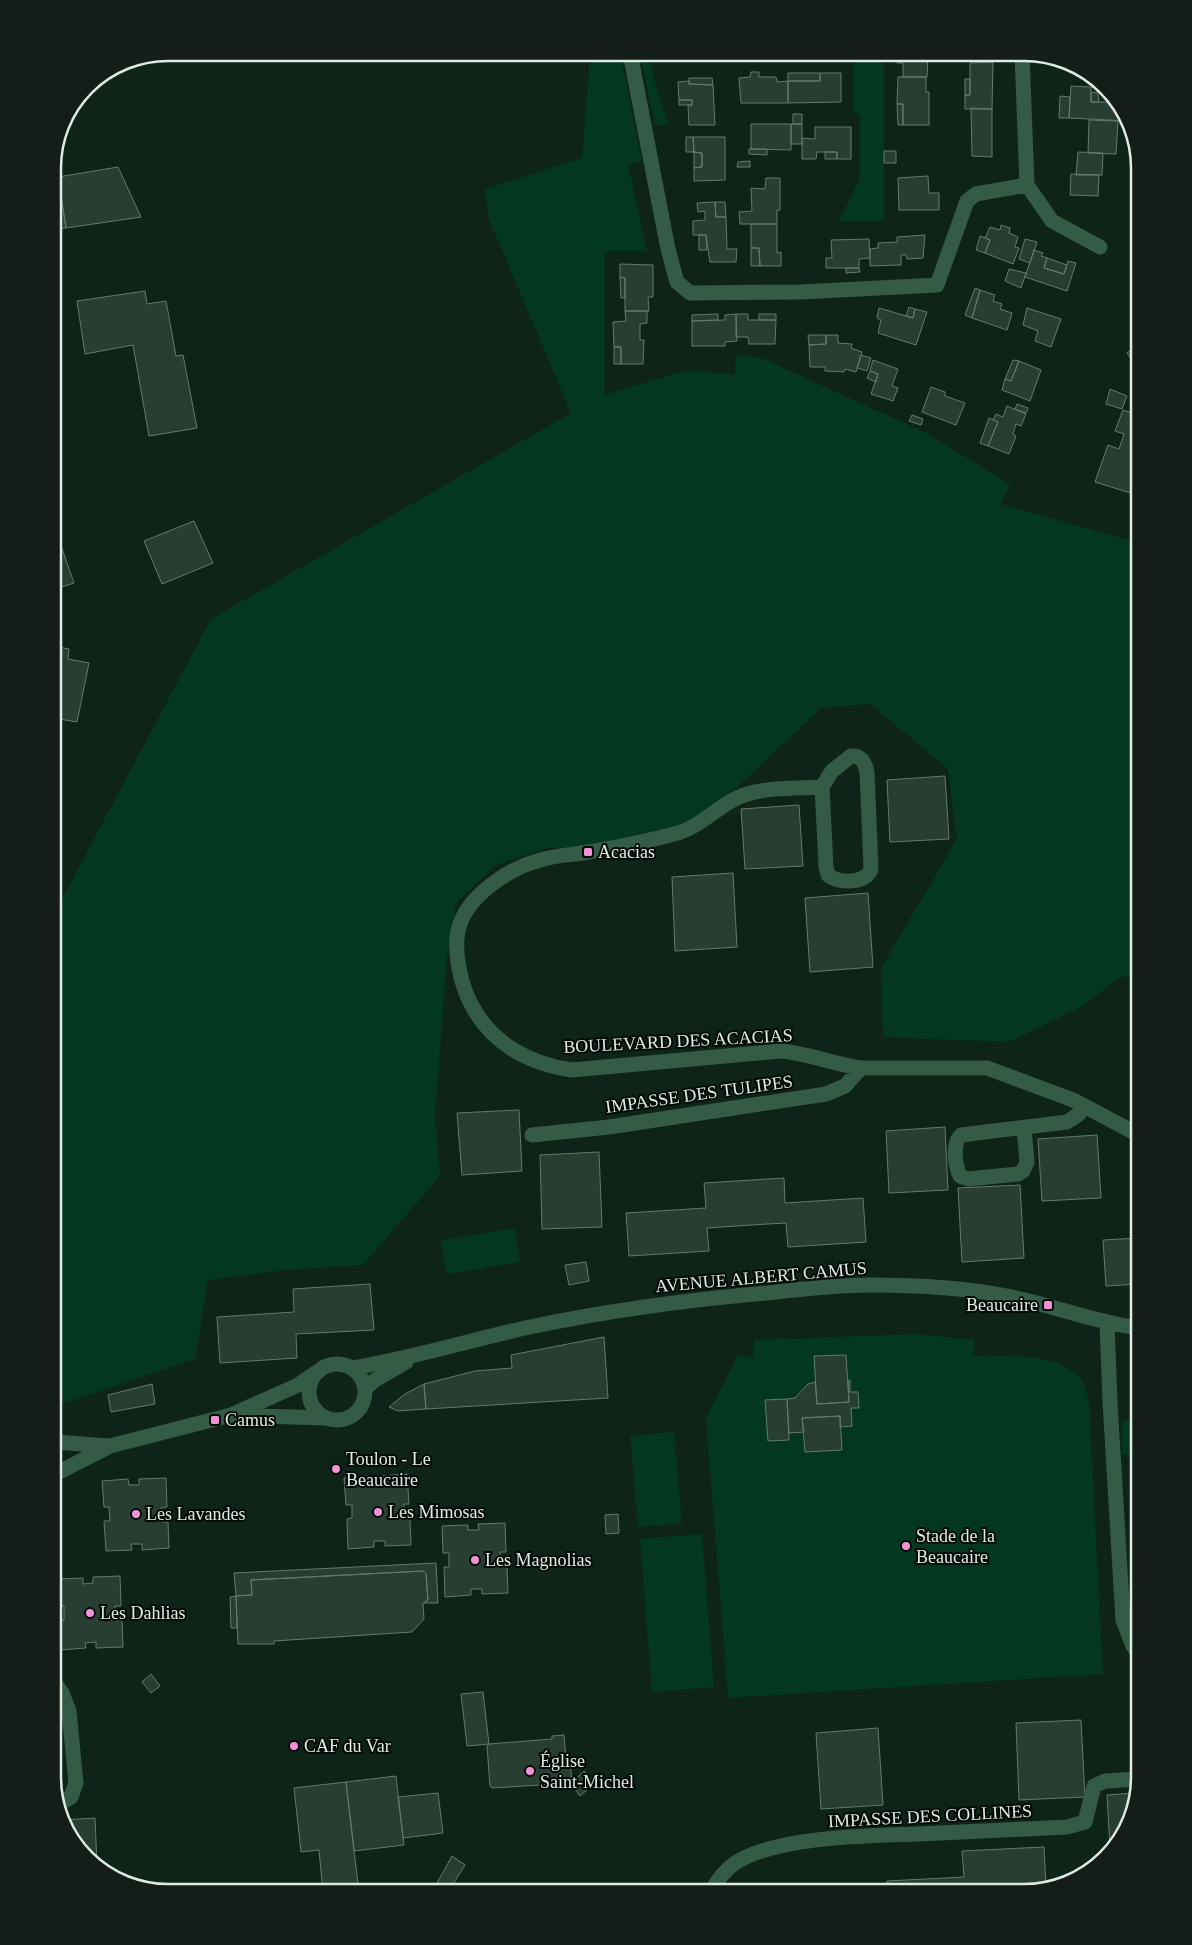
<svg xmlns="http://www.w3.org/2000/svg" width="1192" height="1945" font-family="'Times New Roman',serif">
<rect width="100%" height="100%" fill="#0f2419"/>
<path fill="#043721" d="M 590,53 L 620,53 L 642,161 L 628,164 L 647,251 L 605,251 L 605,395 L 674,374 L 694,371 L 735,375 L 736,356 L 759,357 L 924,432 L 1010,484 L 1001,504 L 1139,543 L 1139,981 L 1122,976 L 1078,1009 L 1009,1042 L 883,1037 L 881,968 L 957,839 L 948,769 L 870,704 L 821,708 L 709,814 L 631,848 L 547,848 L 496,865 L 456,903 L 447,958 L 435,1114 L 440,1176 L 363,1265 L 286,1270 L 208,1280 L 195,1359 L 53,1407 L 53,916 L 211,619 L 571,413 L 488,217 L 485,189 L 582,158 Z
M 640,53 L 649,53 L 653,76 L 669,126 L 655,125 Z
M 854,53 L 884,53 L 884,221 L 839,221 L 860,178 L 860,114 L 854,113 Z
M 514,1228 L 520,1262 L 446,1274 L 441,1240 Z
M 915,1334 L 974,1340 L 973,1356 C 1007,1357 1057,1351 1081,1379 C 1085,1384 1087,1395 1089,1401 L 1103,1674 L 728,1698 L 706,1418 L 738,1355 L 754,1358 L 754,1340 Z
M 1139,1419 L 1139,1453 L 1122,1455 L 1122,1421 Z
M 674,1432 L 682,1523 L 638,1527 L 630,1436 Z
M 702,1534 L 714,1687 L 652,1692 L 640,1539 Z"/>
<path fill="#293e32" stroke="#637a6c" d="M 898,53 L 928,53 L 927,77 L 903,77 L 903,63 L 897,63 Z
M 993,62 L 992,109 L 965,109 L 965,95 L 970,95 L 970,63 Z
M 751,72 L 759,72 L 759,77 L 776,77 L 777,82 L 788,81 L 788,103 L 741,103 L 739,78 L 750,77 Z
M 788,73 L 820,73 L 820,81 L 788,81 Z
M 820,73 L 841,73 L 841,102 L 788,103 L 788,81 L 820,81 Z
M 898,77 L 926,77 L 926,92 L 929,92 L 929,125 L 903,125 L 903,104 L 897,104 Z
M 689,78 L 712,78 L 713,85 L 689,84 Z
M 965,79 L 970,79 L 970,95 L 965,95 Z
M 689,81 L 689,84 L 713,85 L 715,125 L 689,125 L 688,105 L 692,105 L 692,100 L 679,100 L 678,82 Z
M 1071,86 L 1091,87 L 1091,102 L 1110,102 L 1110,97 L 1127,117 L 1128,121 L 1069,118 Z
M 1091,92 L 1098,93 L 1099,102 L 1091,102 Z
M 1060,96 L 1070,97 L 1069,118 L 1059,118 Z
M 679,100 L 692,100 L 692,105 L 679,105 Z
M 897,104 L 903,104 L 903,125 L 898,125 Z
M 971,108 L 992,109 L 992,157 L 972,156 Z
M 793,114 L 802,114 L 802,124 L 793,124 Z
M 1089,120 L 1118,121 L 1116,154 L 1088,153 Z
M 751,124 L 791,124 L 791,150 L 751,149 Z
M 791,124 L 802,124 L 802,144 L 791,144 Z
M 815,127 L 851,127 L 851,159 L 837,159 L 837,152 L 817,152 L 816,159 L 802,159 L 802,138 L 815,139 Z
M 686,137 L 693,137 L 694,152 L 686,152 Z
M 693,137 L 725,137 L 725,180 L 694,181 L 694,168 L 702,167 L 702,153 L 694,152 Z
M 749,149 L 767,149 L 767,155 L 749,154 Z
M 884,151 L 896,151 L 896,163 L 884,163 Z
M 694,152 L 702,153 L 702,167 L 694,168 Z
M 825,152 L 837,152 L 837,159 L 825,159 Z
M 1078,152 L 1103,153 L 1102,175 L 1076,175 Z
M 750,161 L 750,167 L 737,167 L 738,162 Z
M 118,167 L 141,217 L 66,228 L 58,177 Z
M 1071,174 L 1099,175 L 1098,196 L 1070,195 Z
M 928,176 L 929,193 L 939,193 L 939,210 L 899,210 L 898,178 Z
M 58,177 L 66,228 L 53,230 L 53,178 Z
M 766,178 L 780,178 L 780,210 L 777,210 L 777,224 L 740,224 L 739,212 L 752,211 L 751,188 L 765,189 Z
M 715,202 L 716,217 L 726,217 L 727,249 L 737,249 L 736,262 L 710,262 L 706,235 L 693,235 L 693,221 L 705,220 L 705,211 L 698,212 L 697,203 Z
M 715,202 L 725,202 L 726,217 L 716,217 Z
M 751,224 L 777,224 L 777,253 L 781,252 L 781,266 L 760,266 L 759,248 L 751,248 Z
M 1001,225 L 1010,228 L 1009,233 L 1018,237 L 1015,247 L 1019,248 L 1013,264 L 985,253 L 990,240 L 985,238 L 990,227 L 1000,230 Z
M 699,235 L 706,235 L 707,250 L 699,250 Z
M 925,235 L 923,258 L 907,259 L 906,255 L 901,255 L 901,265 L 870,266 L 870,249 L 878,248 L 878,243 L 897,242 L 897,237 Z
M 980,236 L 990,240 L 985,253 L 976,250 Z
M 869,239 L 870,258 L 859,259 L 859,268 L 826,268 L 826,258 L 832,258 L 831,240 Z
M 1025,239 L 1037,242 L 1030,263 L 1019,259 Z
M 751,248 L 759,248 L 760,266 L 751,266 Z
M 1034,250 L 1043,253 L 1041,256 L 1047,258 L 1044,268 L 1064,274 L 1068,261 L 1076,263 L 1067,291 L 1025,277 Z
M 1047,258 L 1067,265 L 1064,274 L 1044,268 Z
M 620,264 L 653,265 L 653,297 L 648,297 L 649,311 L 625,311 L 625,278 L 620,277 Z
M 846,268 L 859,268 L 860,272 L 846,273 Z
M 1009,269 L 1026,273 L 1021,288 L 1005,281 Z
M 620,277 L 625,278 L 625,298 L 621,298 Z
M 975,288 L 980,290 L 972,318 L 965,315 Z
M 980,290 L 995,295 L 993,301 L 1002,304 L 1000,309 L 1012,313 L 1007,330 L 972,318 Z
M 145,291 L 147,304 L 166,301 L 176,356 L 183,355 L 197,428 L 149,436 L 133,345 L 85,354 L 77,301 Z
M 909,307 L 915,309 L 913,318 L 906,316 Z
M 879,308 L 913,318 L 915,309 L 927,312 L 916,345 L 878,333 L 881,320 L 877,318 Z
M 1027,308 L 1061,319 L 1051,347 L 1035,341 L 1038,331 L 1023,325 Z
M 625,311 L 647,311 L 647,323 L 640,324 L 640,340 L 644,340 L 643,364 L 621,364 L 621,347 L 614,347 L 613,322 L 626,321 Z
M 718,314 L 718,320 L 692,321 L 692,315 Z
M 736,314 L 737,341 L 725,342 L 725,346 L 692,346 L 692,321 L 725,320 L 725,315 Z
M 736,314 L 748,314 L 748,320 L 776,320 L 775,344 L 749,344 L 748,337 L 736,337 Z
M 759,314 L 776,314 L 776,320 L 759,320 Z
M 808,335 L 826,335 L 826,344 L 809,345 Z
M 826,335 L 838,335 L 838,343 L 852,344 L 851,348 L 862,352 L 856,372 L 845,369 L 844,372 L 825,371 L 825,367 L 810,367 L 809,345 L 826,344 Z
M 1139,344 L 1139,370 L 1127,353 Z
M 614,347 L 621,347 L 621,364 L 614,364 Z
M 861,355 L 871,358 L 867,371 L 857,368 Z
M 873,360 L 898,369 L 892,386 L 898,388 L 893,401 L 871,394 L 878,374 L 870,371 Z
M 1013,360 L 1019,361 L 1011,381 L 1005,379 Z
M 1019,361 L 1041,370 L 1030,401 L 1002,390 L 1005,379 L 1011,381 Z
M 870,371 L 878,374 L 876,382 L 867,378 Z
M 931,387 L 945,392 L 945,396 L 965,403 L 956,425 L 922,412 Z
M 1110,389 L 1127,396 L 1122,409 L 1106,404 Z
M 1017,404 L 1028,408 L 1026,413 L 1015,409 Z
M 1007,406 L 1026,414 L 1021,426 L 1016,424 L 1013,434 L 1016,436 L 1009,454 L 988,446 L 998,422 L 993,420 L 996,414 L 1003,417 Z
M 1123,410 L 1139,415 L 1139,486 L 1137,495 L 1095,482 L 1108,445 L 1119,449 L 1124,434 L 1115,431 Z
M 912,415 L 923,419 L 921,425 L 909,421 Z
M 989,418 L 998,422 L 988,446 L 980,443 Z
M 194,521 L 213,563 L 162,584 L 144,541 Z
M 58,537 L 74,583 L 53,590 L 53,539 Z
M 53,646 L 69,649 L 68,659 L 89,663 L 77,722 L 53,718 Z
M 945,776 L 949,839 L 890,842 L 887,780 Z
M 799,805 L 803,866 L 745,869 L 741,809 Z
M 733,873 L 737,947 L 675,951 L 672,877 Z
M 868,893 L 873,967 L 810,972 L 805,898 Z
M 1131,1017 L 1139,1017 L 1139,1080 L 1135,1080 Z
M 519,1110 L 522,1171 L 462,1175 L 457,1113 Z
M 945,1127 L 948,1190 L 889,1193 L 886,1131 Z
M 1097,1135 L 1101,1198 L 1042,1201 L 1038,1139 Z
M 599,1152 L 602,1227 L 542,1229 L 540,1155 Z
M 784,1178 L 785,1203 L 863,1198 L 866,1242 L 788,1247 L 786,1223 L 767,1224 L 707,1228 L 709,1251 L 629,1256 L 626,1213 L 706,1208 L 704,1183 Z
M 1020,1185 L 1024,1258 L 962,1262 L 958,1188 Z
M 1139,1238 L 1139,1284 L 1106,1286 L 1103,1240 Z
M 586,1262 L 589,1281 L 569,1285 L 565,1265 Z
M 370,1284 L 374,1330 L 296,1334 L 297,1358 L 220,1363 L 217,1317 L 294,1312 L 293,1289 Z
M 604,1337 L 608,1398 L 426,1409 L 424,1384 L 475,1371 L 512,1368 L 511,1355 Z
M 846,1355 L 849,1402 L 817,1404 L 814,1356 Z
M 850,1380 L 850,1392 L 858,1392 L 859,1408 L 851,1408 L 852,1426 L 840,1427 L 840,1416 L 802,1418 L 804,1432 L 789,1433 L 787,1399 L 795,1398 L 808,1384 L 815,1382 L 817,1404 L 849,1402 L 848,1381 Z
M 152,1384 L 155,1404 L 111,1412 L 108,1395 Z
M 424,1384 L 426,1409 L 398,1411 L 389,1407 L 405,1394 Z
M 787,1399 L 789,1440 L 768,1441 L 765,1400 Z
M 840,1416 L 842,1450 L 805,1452 L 802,1418 Z
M 407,1474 L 409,1504 L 404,1504 L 404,1519 L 410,1519 L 411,1545 L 385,1546 L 385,1541 L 374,1541 L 374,1547 L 348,1549 L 347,1519 L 352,1518 L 352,1505 L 346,1505 L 344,1478 L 370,1476 L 371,1482 L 381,1482 L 381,1476 Z
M 166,1478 L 167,1507 L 161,1508 L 162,1522 L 168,1522 L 169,1548 L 142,1550 L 142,1544 L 131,1544 L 132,1550 L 106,1551 L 104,1521 L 110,1521 L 109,1507 L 104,1507 L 102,1481 L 128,1479 L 129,1485 L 139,1485 L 139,1479 Z
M 618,1514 L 619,1533 L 606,1534 L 605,1515 Z
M 505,1523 L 506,1552 L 500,1552 L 501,1567 L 507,1567 L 508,1593 L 482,1594 L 482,1589 L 471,1589 L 471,1595 L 445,1597 L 444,1567 L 449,1567 L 449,1553 L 443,1553 L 442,1526 L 468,1525 L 468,1530 L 479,1530 L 478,1524 Z
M 436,1563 L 438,1603 L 424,1603 L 428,1600 L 426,1574 L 423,1571 L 251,1580 L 252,1595 L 236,1596 L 234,1573 Z
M 423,1571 L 426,1574 L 428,1600 L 423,1603 L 424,1619 L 412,1632 L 274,1641 L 274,1644 L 238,1644 L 236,1596 L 252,1595 L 251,1580 Z
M 120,1576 L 121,1606 L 115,1606 L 116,1621 L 122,1620 L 123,1647 L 96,1648 L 96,1642 L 85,1643 L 86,1648 L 60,1650 L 58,1620 L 64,1620 L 64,1606 L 58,1606 L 57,1579 L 83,1578 L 83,1584 L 93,1583 L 93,1577 Z
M 236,1596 L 237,1628 L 231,1628 L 230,1597 Z
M 151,1674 L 160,1686 L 151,1693 L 142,1682 Z
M 483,1692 L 489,1744 L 467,1746 L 461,1694 Z
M 1081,1720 L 1085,1797 L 1019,1800 L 1016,1723 Z
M 878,1728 L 883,1805 L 821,1809 L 816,1733 Z
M 564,1735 L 566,1760 L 570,1760 L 572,1783 L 492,1788 L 490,1786 L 487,1746 L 489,1744 L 552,1739 L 552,1736 Z
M 584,1771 L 595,1783 L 580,1796 L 571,1783 Z
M 396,1776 L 404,1845 L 354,1851 L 346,1782 Z
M 346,1782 L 359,1892 L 323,1892 L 319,1850 L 301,1852 L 294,1788 Z
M 438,1793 L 443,1833 L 403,1838 L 398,1797 Z
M 1135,1793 L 1124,1835 L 1110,1848 L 1107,1795 Z
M 95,1818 L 97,1865 L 65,1828 L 63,1820 Z
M 1044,1847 L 1046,1887 L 1024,1892 L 887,1892 L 887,1881 L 964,1877 L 962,1851 Z
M 452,1856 L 465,1865 L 448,1892 L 432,1892 Z
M 799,1889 L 800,1892 L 753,1892 Z"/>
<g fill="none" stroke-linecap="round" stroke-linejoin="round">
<path stroke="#335b45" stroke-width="15" d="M 630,53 L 668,249 L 677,282 L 690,293 L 801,292 L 937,285 L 967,201 L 976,194 L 1027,185
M 1022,53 L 1027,185 L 1052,221 L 1100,247
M 851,756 C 861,755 865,763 867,772 L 871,868 C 868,884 838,884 828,875 L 826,867 L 822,787 L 832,771 Z
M 822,787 C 794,789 758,786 733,800 C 713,811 700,826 678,833 C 648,841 619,847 589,852 C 572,855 554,855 537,861 C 508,869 470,895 460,924 C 452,946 460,982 470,1002 C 490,1043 529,1064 572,1070 L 780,1051 C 808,1053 833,1064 861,1068 L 987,1068 L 1073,1100 L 1139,1135
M 1024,1128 L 1027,1162 L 1023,1171 L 1018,1174 L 968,1179 L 960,1176 C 955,1166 952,1143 961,1135 L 1067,1122 L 1079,1114 L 1084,1106
M 532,1135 L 609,1127 L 826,1094 L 845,1086 L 861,1068
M 1107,1323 L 1110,1402 L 1123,1620 L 1133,1646 L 1139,1654
M309 1392a28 28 0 1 1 56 0a28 28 0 1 1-56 0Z
M 353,1368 C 412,1358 468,1341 525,1328 C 605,1311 686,1300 767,1293 C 802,1289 837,1285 871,1285 C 914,1285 965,1288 1007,1296 C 1052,1305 1094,1322 1139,1328
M 366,1388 L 375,1380 L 406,1362
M 235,1415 L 324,1418
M 55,1442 L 109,1446
M 59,1472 L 110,1446 L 231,1415 L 298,1385 L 317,1372
M 53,1680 L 62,1693 L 69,1711 L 76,1783 L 71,1797 L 59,1804
M 711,1892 C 717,1880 724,1871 735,1863 C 777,1836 868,1836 919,1834 C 968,1832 1018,1829 1067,1827 L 1085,1822 L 1094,1786 L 1105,1781 L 1139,1779"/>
</g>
<g fill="#f391d6" stroke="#040b06" stroke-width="2">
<rect x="583" y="847" width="10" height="10" rx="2.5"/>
<rect x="1043" y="1300" width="10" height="10" rx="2.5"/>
<rect x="210" y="1415" width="10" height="10" rx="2.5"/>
<circle cx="336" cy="1469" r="5"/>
<circle cx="378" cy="1512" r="5"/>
<circle cx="136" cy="1514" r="5"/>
<circle cx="906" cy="1546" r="5"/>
<circle cx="475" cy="1560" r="5"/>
<circle cx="90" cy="1613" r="5"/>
<circle cx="294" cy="1746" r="5"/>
<circle cx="530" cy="1771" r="5"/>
</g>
<g text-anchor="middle" stroke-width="4" stroke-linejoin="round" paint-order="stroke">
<g font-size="18" fill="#deebe3" stroke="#040b06" text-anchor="start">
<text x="598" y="858">Acacias</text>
<text x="1038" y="1311" text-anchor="end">Beaucaire</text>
<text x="225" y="1426">Camus</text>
<text x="346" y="1465">Toulon - Le<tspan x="346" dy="21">Beaucaire</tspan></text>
<text x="388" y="1518">Les Mimosas</text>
<text x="146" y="1520">Les Lavandes</text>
<text x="916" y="1542">Stade de la<tspan x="916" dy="21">Beaucaire</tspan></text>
<text x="485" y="1566">Les Magnolias</text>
<text x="100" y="1619">Les Dahlias</text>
<text x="304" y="1752">CAF du Var</text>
<text x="540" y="1767">Église<tspan x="540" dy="21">Saint-Michel</tspan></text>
</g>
<g font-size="18" fill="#deebe3" stroke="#040b06">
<text transform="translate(678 1041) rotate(-3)" y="6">BOULEVARD DES ACACIAS</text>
<text transform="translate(699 1094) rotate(-8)" y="6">IMPASSE DES TULIPES</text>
<text transform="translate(761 1277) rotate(-5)" y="6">AVENUE ALBERT CAMUS</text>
<text transform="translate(930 1816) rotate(-3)" y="6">IMPASSE DES COLLINES</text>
</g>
</g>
<path d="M0 0H1192V1945H0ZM168 61H1024A107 107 0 0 1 1131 168V1777A107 107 0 0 1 1024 1884H168A107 107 0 0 1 61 1777V168A107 107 0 0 1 168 61Z" fill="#151d18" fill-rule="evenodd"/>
<path fill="none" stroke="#deebe3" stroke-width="2.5" d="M168 61H1024A107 107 0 0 1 1131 168V1777A107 107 0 0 1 1024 1884H168A107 107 0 0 1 61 1777V168A107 107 0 0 1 168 61Z"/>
</svg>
